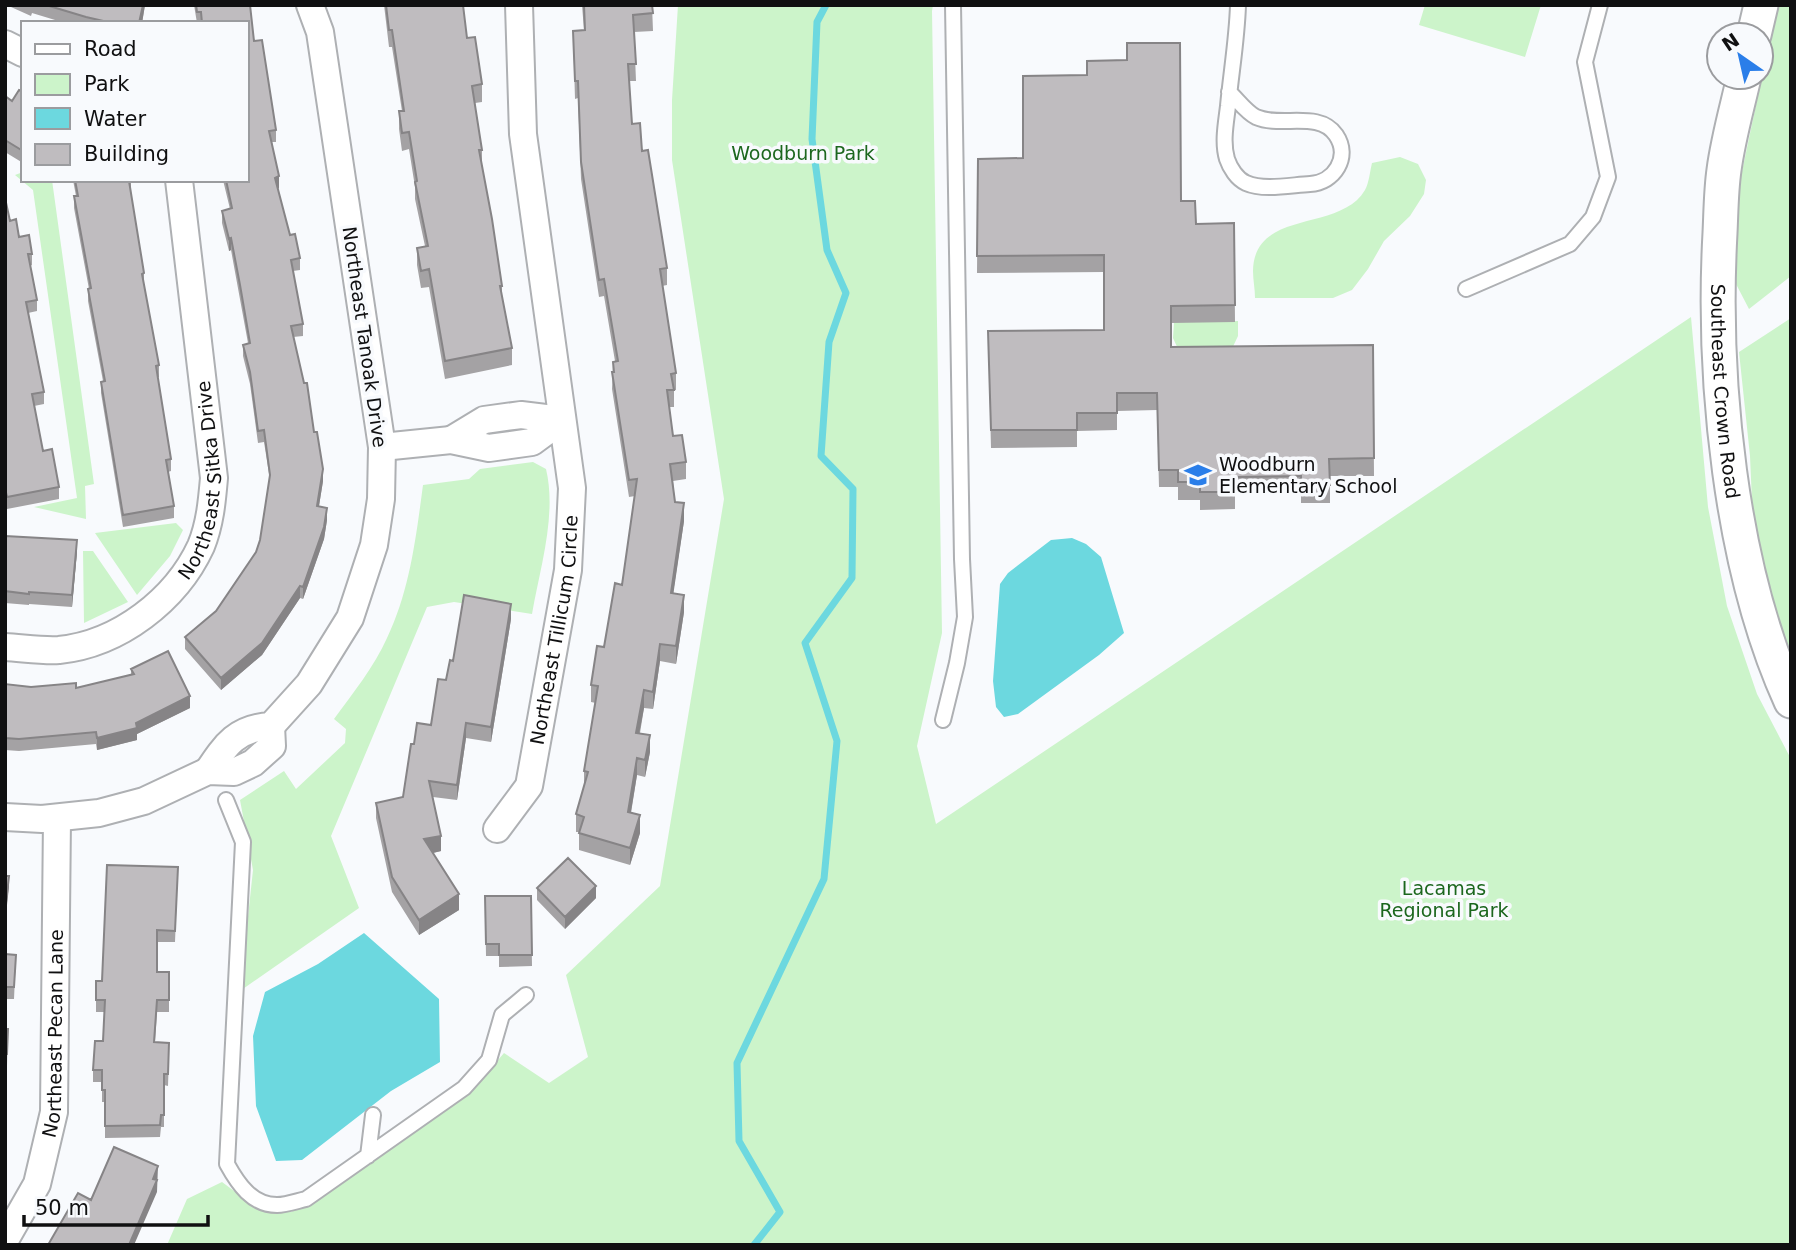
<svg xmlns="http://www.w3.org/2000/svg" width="1796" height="1250" font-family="'DejaVu Sans',sans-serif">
<rect width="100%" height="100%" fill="#f8fafd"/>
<path fill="#ccf4ca" d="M 678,5 L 933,5 L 932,11 L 942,633 L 917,746 L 936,824 L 1691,317 L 1708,507 L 1727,606 L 1757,694 L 1791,759 L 1791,1245 L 167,1245 L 187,1199 L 222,1182 L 253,1205 L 291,1212 L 332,1190 L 469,1094 L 504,1053 L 549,1083 L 588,1057 L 566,975 L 660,886 L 724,499 L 672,160 L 672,100 Z
M 1425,5 L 1541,5 L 1525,57 L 1419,25 Z
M 1777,5 L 1791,5 L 1791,276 L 1749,309 L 1736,284 L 1736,200 Z
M 1400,157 L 1418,164 L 1426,180 L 1424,194 L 1410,216 L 1384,241 L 1368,269 L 1352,290 L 1333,298 L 1255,298 C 1255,289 1253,280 1253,271 C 1254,208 1340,233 1365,190 C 1369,183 1370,171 1372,163 Z
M 23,172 L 23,180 L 52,180 L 94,484 L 85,486 L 86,519 L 34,507 L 77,498 L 33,190 L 15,175 Z
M 1791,318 L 1791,652 L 1775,622 L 1761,564 L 1752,502 L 1750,456 L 1739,352 Z
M 1238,321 L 1238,336 L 1229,355 L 1179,351 L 1173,338 L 1174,322 Z
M 533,462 L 546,469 C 557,515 540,568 532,614 L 454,602 L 427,607 L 331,836 L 359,908 L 240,991 L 253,870 L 240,800 L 284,771 L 296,789 L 345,743 L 346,729 L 334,719 C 353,693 374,667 387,638 C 410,590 416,537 423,485 L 469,479 L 480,469 Z
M 176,523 L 183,530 L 170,556 L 137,595 L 95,533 Z
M 83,551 L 93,551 L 128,602 L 84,623 Z"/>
<path fill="#6cd8df" d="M 1072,538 L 1086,544 L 1101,557 L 1124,633 L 1099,655 L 1018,714 L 1004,717 L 996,707 L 993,681 L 1000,584 L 1008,573 L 1051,540 Z
M 364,933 L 439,999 L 440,1062 L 391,1091 L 302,1160 L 276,1161 L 256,1106 L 253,1036 L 265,992 L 318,964 Z"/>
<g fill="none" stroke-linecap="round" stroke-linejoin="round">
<path stroke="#6cd8df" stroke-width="7" d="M 754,1245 L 780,1212 L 739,1141 L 737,1063 L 824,879 L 837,741 L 805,643 L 852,578 L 853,489 L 821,456 L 829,342 L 846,293 L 827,250 L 812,139 L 817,22 L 826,5"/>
<defs>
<path id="service" d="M 1229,92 C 1237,99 1246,112 1256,117 C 1281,128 1319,110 1336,135 C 1351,157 1334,183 1310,184 C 1291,185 1264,191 1246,183 C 1237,179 1230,168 1227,159 C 1222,142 1226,123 1228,106 C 1231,73 1237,39 1238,5
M 1466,289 L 1570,244 L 1593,217 L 1608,177 L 1585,62 L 1600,5
M 943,720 L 957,663 L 965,617 L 962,559 L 953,5
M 226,800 L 243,842 L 227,1164 C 238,1184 252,1205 277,1205 C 286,1205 297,1201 306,1199 L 464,1088 L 489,1060 L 502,1015 L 526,995
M 368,1156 L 373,1115"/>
<g id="minor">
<path d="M 5,44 L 23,53"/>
<path d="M 451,440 L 484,420 L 521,415 L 562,420"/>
<path d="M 382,447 L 451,440 L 489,448 L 532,442 L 562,420"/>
<path id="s1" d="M 5,647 C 23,648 42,651 59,650 C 119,644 176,600 201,546 C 210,524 212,501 214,478 L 179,180"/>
<path d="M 208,771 C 226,744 237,728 271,726 L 309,684 L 350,618 L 374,545 L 381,499 L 382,447 L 320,32 L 310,5"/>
<path d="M 5,817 L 42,819 L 99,813 L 144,801 L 208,771 L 234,772 L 253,763 L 272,746 L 271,726"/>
<path id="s2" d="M 497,829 L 529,786 L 568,570 L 572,488 L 523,134 L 519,5"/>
<path id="s3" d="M 5,1240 L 37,1184 L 54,1112 L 57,818"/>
</g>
<g id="tertiary">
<path d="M 1754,35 L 1761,5"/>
<path id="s4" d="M 1744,77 C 1737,108 1728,139 1724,170 C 1721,191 1721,213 1720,233 C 1712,379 1730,567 1791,701"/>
</g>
</defs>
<use href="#service" stroke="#aeb0b3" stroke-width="18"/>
<use href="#minor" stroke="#aeb0b3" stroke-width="30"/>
<use href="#tertiary" stroke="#aeb0b3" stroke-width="37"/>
<use href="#service" stroke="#fff" stroke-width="14"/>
<use href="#minor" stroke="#fff" stroke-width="26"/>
<use href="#tertiary" stroke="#fff" stroke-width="33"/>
</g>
<path fill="#a4a2a4" d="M 11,5 L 145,5 L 142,23 L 65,23 L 32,13 L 31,16 L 11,7 Z
M 194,5 L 250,5 L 254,41 L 276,130 L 276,142 L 272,142 L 279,188 L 278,189 L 290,235 L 300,258 L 300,270 L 293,271 L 303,324 L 303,336 L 293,337 L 314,432 L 323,481 L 319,506 L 327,520 L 324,539 L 303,599 L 300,598 L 262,655 L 221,690 L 185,649 L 185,637 L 216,611 L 256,552 L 260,540 L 270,480 L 264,442 L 258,443 L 250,384 L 243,356 L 243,345 L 248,343 L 231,250 L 229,251 L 222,223 L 222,211 L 230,209 L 223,180 L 247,180 L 247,23 L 197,23 Z
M 384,5 L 463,5 L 467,38 L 482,84 L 482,102 L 475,103 L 482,150 L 482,167 L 502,286 L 502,297 L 512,348 L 512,365 L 445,379 L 429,287 L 421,288 L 417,265 L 417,248 L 425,246 L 415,199 L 415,187 L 409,149 L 402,151 L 399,129 L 399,111 L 402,111 L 392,47 L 389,47 Z
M 582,5 L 652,5 L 653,31 L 634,32 L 636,81 L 629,81 L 632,124 L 642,151 L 667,268 L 667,285 L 662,286 L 676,373 L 676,390 L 674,390 L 674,407 L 669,407 L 673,436 L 686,462 L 686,479 L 673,481 L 675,502 L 684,521 L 673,593 L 684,612 L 676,664 L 660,661 L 653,709 L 644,708 L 640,733 L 650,752 L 645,777 L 637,775 L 631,813 L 640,833 L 630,865 L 579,850 L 579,832 L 576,832 L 576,814 L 584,786 L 584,771 L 596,703 L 591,702 L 591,685 L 604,647 L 622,585 L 635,496 L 629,497 L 612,389 L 613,362 L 615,361 L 604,296 L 599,297 L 581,179 L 578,98 L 575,99 L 573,31 L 584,30 Z
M 23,92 L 23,163 L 5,152 L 5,96 L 12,101 Z
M 978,159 L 1181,201 L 1196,224 L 1234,223 L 1235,322 L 1171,323 L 1171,347 L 1373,345 L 1374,476 L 1330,476 L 1330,503 L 1301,503 L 1301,494 L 1235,494 L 1235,509 L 1200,510 L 1200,500 L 1178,500 L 1178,487 L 1159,487 L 1157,410 L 1117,411 L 1117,430 L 1077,431 L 1077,447 L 991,448 L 988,331 L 1104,330 L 1104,272 L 977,273 Z
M 73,180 L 131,180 L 131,192 L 144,273 L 144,285 L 159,365 L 159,377 L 158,377 L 171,459 L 171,471 L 168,472 L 174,506 L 174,518 L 123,527 L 101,393 L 101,382 L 103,381 L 88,301 L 88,289 L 89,289 L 74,208 L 74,196 L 76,196 Z
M 5,198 L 10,221 L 19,237 L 32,254 L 32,265 L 30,266 L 37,300 L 37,311 L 28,313 L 44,392 L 44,404 L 34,406 L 43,451 L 59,487 L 59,499 L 7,509 L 5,500 Z
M 5,536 L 77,552 L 72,607 L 29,604 L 29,605 L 5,603 Z
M 511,619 L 491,742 L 466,738 L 457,800 L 433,797 L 441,851 L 433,853 L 459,910 L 419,935 L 392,892 L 376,818 L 376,803 L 403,797 L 414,744 L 431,725 L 453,661 Z
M 131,669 L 190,708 L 137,734 L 137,740 L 97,750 L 96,744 L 19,751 L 5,750 L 5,684 L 31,687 L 76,688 L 131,675 Z
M 178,867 L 175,942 L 157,942 L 157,972 L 169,972 L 169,1012 L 157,1012 L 155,1042 L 169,1055 L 168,1086 L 164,1085 L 164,1127 L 161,1127 L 160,1137 L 105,1138 L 105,1102 L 102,1102 L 102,1082 L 93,1082 L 93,1070 L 103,1041 L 105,1012 L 96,1012 L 96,981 L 102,981 Z
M 537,888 L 596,898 L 565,929 L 537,900 Z
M 485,896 L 531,896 L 532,966 L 499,967 L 499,956 L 486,956 Z
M 5,954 L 16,955 L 14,999 L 5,999 Z
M 5,1029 L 8,1029 L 7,1066 L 5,1066 Z"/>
<path fill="#868486" d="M 143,5 L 145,5 L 142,23 L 139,23 Z
M 279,176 L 279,188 L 275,189 L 275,178 Z
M 231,238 L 231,250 L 229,251 L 229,239 Z
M 323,469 L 323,481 L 317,518 L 317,506 Z
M 684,503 L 684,521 L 671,610 L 671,593 Z
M 327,508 L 327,520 L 324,539 L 303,599 L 303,587 Z
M 77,540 L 77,552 L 72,607 L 72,595 Z
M 300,586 L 300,598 L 262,655 L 221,690 L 221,678 Z
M 684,595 L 684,612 L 676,664 L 676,646 Z
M 511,604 L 511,619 L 491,742 L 491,727 Z
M 660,644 L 660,661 L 653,709 L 653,692 Z
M 644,690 L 644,708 L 636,750 L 636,733 Z
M 190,696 L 190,708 L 137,734 L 137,740 L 97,750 L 97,738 L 136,723 Z
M 466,723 L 466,738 L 457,800 L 457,785 Z
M 650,735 L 650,752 L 645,777 L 645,760 Z
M 637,758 L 637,775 L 628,829 L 628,812 Z
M 640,815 L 640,833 L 630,865 L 630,848 Z
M 441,836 L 441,851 L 424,855 L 424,839 Z
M 9,876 L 9,887 L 5,923 L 5,911 Z
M 596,886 L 596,898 L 565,929 L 565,917 Z
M 459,894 L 459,910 L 419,935 L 419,920 Z
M 158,1166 L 157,1192 L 134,1245 L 129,1245 Z"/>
<path fill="#bfbcbf" stroke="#868486" stroke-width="2" d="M 46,5 L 143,5 L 139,23 L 112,23 L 86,17 Z
M 196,5 L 250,5 L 254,41 L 262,40 L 276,130 L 269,131 L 279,176 L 275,178 L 290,235 L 295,234 L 300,258 L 291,260 L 303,324 L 291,326 L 304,383 L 307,383 L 314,432 L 317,432 L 323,469 L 317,506 L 327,508 L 324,527 L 303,587 L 300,586 L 262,643 L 221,678 L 185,637 L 216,611 L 256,552 L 260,540 L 270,475 L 264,430 L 258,431 L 250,372 L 243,345 L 250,343 L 240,285 L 231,238 L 229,239 L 222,211 L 232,208 L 226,180 L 247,180 L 247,23 L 202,23 L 201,12 L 197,12 Z
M 386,5 L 463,5 L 467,38 L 475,37 L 482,84 L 472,86 L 482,150 L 479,150 L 492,219 L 502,286 L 500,286 L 512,348 L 445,361 L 429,269 L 421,271 L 417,248 L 428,246 L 415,182 L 417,181 L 409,132 L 402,133 L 399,111 L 404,111 L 392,30 L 389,30 Z
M 584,5 L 652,5 L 653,13 L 633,15 L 636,64 L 628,64 L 632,124 L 640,123 L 642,151 L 648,150 L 667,268 L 660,269 L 676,373 L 671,374 L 674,390 L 667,390 L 673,436 L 682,435 L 686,462 L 670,464 L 675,502 L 684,503 L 671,593 L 684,595 L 676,646 L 660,644 L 653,692 L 644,690 L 636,733 L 650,735 L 645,760 L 637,758 L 628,812 L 640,815 L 630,848 L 579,833 L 584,817 L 576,814 L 588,772 L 584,771 L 598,686 L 591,685 L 597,646 L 604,647 L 615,583 L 622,585 L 637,479 L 629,480 L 612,372 L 614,372 L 613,362 L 618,361 L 604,279 L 599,280 L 581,162 L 578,81 L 575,81 L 573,31 L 585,30 Z
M 1127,43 L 1180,43 L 1181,201 L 1195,201 L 1196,224 L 1234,223 L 1235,305 L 1171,306 L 1171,347 L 1373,345 L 1374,458 L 1329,459 L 1330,485 L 1301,486 L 1301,476 L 1235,477 L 1235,492 L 1200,492 L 1200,482 L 1178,482 L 1178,470 L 1159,470 L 1157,393 L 1117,393 L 1117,413 L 1077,413 L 1077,430 L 991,430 L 988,331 L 1104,330 L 1104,255 L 977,256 L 978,159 L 1023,158 L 1023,76 L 1087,75 L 1087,61 L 1127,60 Z
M 19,90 L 23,92 L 23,151 L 5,140 L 5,96 L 12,101 Z
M 75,180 L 131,180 L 129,181 L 144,273 L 142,274 L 159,365 L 156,366 L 171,459 L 166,460 L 174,506 L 123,515 L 101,382 L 105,381 L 88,289 L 91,288 L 74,196 L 78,196 Z
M 5,198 L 10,221 L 16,219 L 19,237 L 29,235 L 32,254 L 28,254 L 37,300 L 26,302 L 44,392 L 32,394 L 43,451 L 52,449 L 59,487 L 7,497 L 5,488 Z
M 5,536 L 77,540 L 72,595 L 29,592 L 29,594 L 5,591 Z
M 464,595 L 511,604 L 491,727 L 466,723 L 457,785 L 429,781 L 441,836 L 424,839 L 459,894 L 419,920 L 392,877 L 376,803 L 403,797 L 411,744 L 414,744 L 417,723 L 431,725 L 438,679 L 446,680 L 450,660 L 453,661 Z
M 168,651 L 190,696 L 136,723 L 137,728 L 97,738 L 96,732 L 19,739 L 5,738 L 5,684 L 31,687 L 76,683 L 76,688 L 134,674 L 131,669 Z
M 568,858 L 596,886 L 565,917 L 537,888 Z
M 107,865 L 178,867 L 175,931 L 157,930 L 157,972 L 169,972 L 169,1000 L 157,1000 L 154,1042 L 169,1043 L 168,1074 L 164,1074 L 164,1115 L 161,1115 L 160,1125 L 105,1126 L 105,1090 L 102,1090 L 102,1070 L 93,1070 L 95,1041 L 103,1041 L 105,1000 L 96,1000 L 96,981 L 102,981 Z
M 5,876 L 9,876 L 5,911 Z
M 485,896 L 531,896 L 532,955 L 499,955 L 499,944 L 486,944 Z
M 5,954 L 16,955 L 14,987 L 5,987 Z
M 5,1029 L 8,1029 L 7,1054 L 5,1054 Z
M 114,1147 L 158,1166 L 153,1179 L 157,1180 L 129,1245 L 48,1245 L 78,1193 L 91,1200 Z"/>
<defs>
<symbol id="school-bare" viewBox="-9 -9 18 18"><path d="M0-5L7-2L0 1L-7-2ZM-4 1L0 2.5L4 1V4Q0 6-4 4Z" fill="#2a7ee9" stroke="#f8fafd" stroke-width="2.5" paint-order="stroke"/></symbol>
</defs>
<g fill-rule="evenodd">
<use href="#school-bare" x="1179" y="456" width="38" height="38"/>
</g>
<g text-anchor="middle" stroke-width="7" stroke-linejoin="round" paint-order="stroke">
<g font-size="19" fill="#1c671e" stroke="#f8fafd">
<text x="803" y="160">Woodburn Park</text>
<text x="1444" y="895">Lacamas<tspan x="1444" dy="22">Regional Park</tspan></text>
</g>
<g font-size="19" fill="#101011" stroke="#f8fafd">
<text transform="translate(365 337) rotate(82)" y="7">Northeast Tanoak Drive</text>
<text dy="7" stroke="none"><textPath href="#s4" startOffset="317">Southeast Crown Road</textPath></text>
<text dy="7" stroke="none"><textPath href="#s1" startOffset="303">Northeast Sitka Drive</textPath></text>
<text dy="7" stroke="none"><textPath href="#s2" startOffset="212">Northeast Tillicum Circle</textPath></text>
<text dy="7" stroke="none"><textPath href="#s3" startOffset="217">Northeast Pecan Lane</textPath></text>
</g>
<g font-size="19" fill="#101011" stroke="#f8fafd" text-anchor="start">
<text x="1219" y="471">Woodburn<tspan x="1219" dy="22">Elementary School</tspan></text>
</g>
</g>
<rect width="1796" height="1250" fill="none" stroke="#101011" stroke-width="14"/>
<rect x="21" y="21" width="228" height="161" fill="#f8fafd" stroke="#9b9c9f" stroke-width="2"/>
<rect x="35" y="44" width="35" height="10" fill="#ffffff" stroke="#9b9c9f" stroke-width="2"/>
<text x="84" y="56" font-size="21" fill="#101011">Road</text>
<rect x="35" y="74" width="35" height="21" fill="#ccf4ca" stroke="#9b9c9f" stroke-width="2"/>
<text x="84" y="91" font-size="21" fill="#101011">Park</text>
<rect x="35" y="108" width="35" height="21" fill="#6cd8df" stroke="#9b9c9f" stroke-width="2"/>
<text x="84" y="126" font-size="21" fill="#101011">Water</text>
<rect x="35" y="144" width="35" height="21" fill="#bfbcbf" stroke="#9b9c9f" stroke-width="2"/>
<text x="84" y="161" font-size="21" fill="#101011">Building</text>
<g transform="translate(1740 56) rotate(326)"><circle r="33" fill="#f8fafd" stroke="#9b9c9f" stroke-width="2"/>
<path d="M0-5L12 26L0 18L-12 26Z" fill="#2a7ee9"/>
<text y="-10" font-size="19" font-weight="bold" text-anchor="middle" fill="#101011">N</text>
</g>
<path d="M24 1215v10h184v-10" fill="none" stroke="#101011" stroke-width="3.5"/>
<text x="35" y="1215" font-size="21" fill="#101011" stroke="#f8fafd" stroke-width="5" paint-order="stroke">50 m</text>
</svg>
